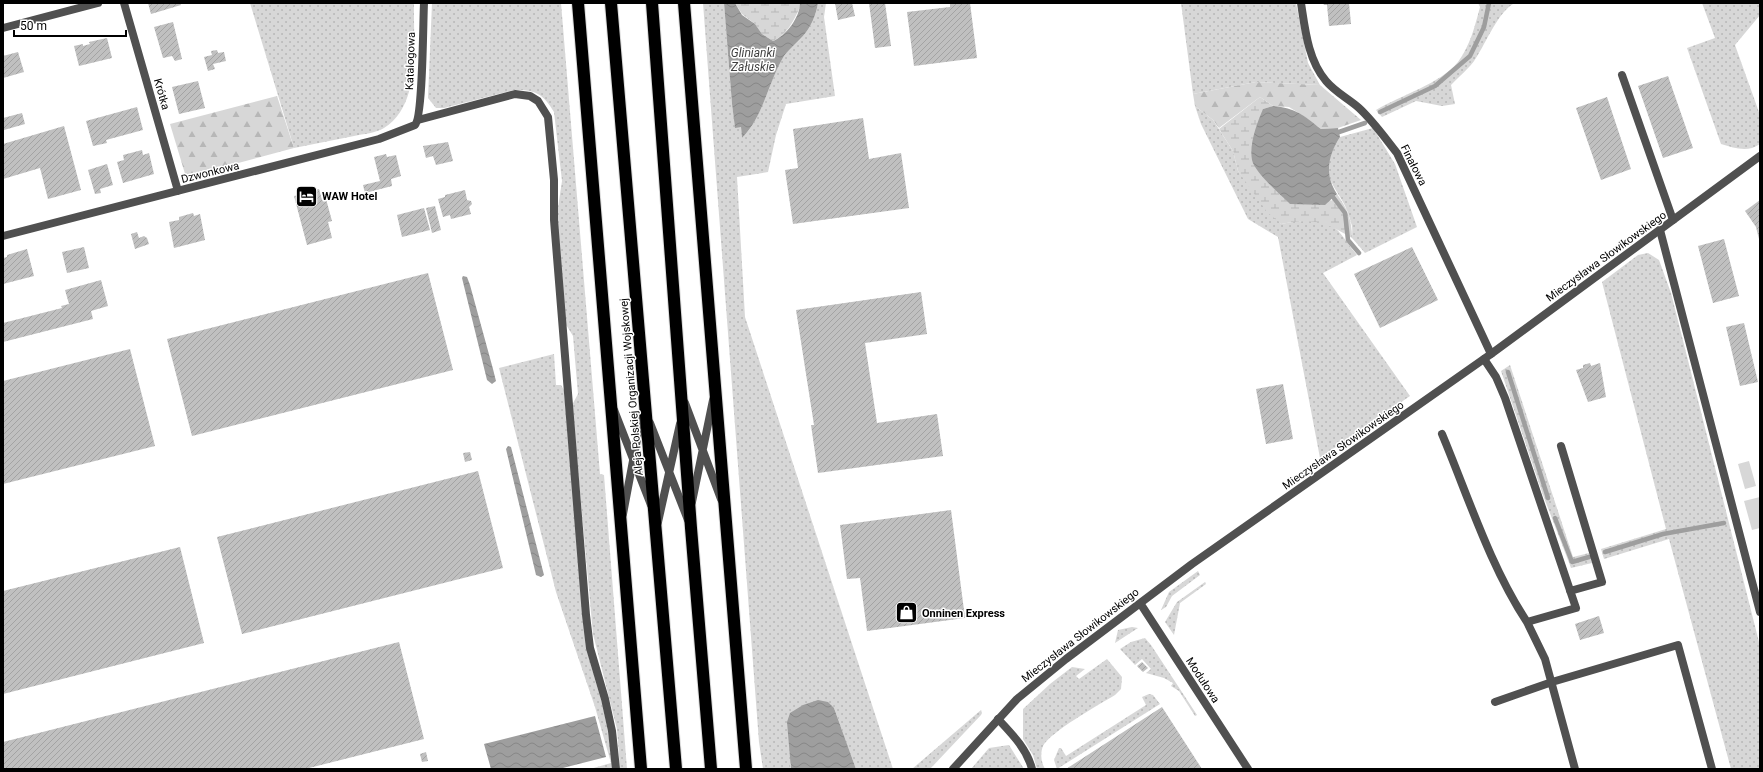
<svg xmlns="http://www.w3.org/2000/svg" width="1763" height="772" font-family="Roboto,sans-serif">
<defs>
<pattern id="grass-dots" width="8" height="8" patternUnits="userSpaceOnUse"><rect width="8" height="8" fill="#d7d7d7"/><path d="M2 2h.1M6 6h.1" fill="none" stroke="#b7b7b7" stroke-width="1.8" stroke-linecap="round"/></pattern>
<pattern id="forest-firs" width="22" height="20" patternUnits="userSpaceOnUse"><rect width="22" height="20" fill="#d7d7d7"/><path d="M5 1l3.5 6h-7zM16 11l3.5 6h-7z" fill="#b7b7b7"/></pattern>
<pattern id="wetland-marsh" width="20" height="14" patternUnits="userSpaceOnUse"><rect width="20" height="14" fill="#d7d7d7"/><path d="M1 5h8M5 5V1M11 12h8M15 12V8" fill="none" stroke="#b7b7b7"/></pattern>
<pattern id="water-waves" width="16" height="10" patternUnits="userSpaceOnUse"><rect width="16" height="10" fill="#9e9e9e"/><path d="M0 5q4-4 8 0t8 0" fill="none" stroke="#868686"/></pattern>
<pattern id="building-hatch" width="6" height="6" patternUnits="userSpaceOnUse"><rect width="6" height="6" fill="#c0c0c0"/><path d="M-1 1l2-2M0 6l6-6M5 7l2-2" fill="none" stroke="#a3a3a3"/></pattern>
</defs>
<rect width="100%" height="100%" fill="#fff"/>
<path fill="url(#grass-dots)" d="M 250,3 L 414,3 C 413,41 422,105 384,128 C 376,133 363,134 354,136 C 334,140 314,144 294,148 Z
M 432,3 L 561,3 L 600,474 L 604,475 L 627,769 L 620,769 L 617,729 L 593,634 L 572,405 L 578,394 L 573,336 L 565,323 L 557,214 L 562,181 L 554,112 C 544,95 536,89 514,90 L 444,108 L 436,108 L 428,98 Z
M 703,3 L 724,3 L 732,104 L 735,127 L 741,127 L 742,138 C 764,116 768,81 784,56 C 789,48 798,43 803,36 C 811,27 816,15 818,3 L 826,3 L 824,17 L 835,96 L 786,104 L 776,135 L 768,172 L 737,177 L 745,317 L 893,769 L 856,769 L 834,708 L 790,764 L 791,769 L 763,769 L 759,742 Z
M 1181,3 L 1296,3 L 1308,63 L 1320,85 L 1256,82 L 1193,94 Z
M 1478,3 L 1515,3 C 1499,10 1486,43 1476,58 C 1470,68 1459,76 1451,85 L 1455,104 L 1442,106 L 1416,101 L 1382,117 L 1376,110 C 1401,95 1440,84 1458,62 C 1470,46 1475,26 1480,7 Z
M 1702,3 L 1760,3 L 1760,15 L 1735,45 L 1760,115 L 1760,144 C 1747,153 1735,148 1721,144 L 1687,48 L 1715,38 Z
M 1195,106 L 1213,120 L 1233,151 L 1238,171 L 1281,224 C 1298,221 1321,217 1335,228 C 1343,235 1350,247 1357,255 L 1323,273 L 1410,396 L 1320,458 L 1278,237 L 1248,219 L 1201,124 Z
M 1373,128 L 1395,164 L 1417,227 L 1365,253 L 1352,238 C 1352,233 1353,227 1351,223 C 1343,185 1311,182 1340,137 Z
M 1648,253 L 1659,260 L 1671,293 L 1760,646 L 1760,769 L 1731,769 L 1669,539 L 1604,559 L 1601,549 L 1666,529 L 1602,282 L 1638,255 Z
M 554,354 L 556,385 L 561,385 L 564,390 L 586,646 C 590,663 595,679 600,696 C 607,720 610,745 613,769 L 590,769 L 611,763 L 595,707 L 556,592 L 499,368 Z
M 1510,365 L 1573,557 L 1589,553 L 1592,563 L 1571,568 L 1543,495 L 1501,371 Z
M 1198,571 L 1200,575 L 1172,596 L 1166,607 L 1161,610 L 1169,592 Z
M 1205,582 L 1206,584 L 1180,603 L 1174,635 L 1165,622 L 1177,602 Z
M 1132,627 L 1138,628 L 1115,643 L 1118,630 Z
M 1145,638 L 1151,645 L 1197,715 L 1195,716 L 1179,691 L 1171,686 L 1173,683 L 1164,678 L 1146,673 L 1151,669 L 1142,659 L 1135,665 L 1120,649 L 1131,642 Z
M 1107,659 L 1122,677 L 1121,689 L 1115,695 C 1100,704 1050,732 1043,746 C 1040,754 1041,762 1045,769 L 1037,769 L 1033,755 L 1023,739 L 1023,709 L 1050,684 L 1072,667 L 1085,669 L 1076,676 L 1079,679 Z
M 1149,694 L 1153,695 L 1160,704 L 1057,769 L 1054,760 L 1059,748 L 1061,748 L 1066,756 L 1146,705 L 1142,697 Z
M 981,710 L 982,713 L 981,715 L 930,769 L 912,769 Z
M 1009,745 L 1024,769 L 971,769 L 989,748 Z"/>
<path fill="url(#forest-firs)" d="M 1256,82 L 1320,85 L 1361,120 L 1338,128 L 1321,129 L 1305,117 L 1289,107 L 1273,106 L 1260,97 L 1219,128 L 1213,120 L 1195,106 L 1193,94 Z
M 277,96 L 294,148 L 186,177 L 170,124 Z"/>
<path fill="url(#wetland-marsh)" d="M 735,3 L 800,3 L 800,7 C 794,20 787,35 773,41 L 762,34 L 755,24 L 742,14 Z
M 1260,97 L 1273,106 L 1263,109 L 1331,201 L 1337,194 C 1347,208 1352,220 1352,238 C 1324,221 1313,218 1281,224 L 1267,212 L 1238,171 L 1233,151 L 1219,129 Z"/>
<path fill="#d7d7d7" d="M 1749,461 L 1756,486 L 1745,489 L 1738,464 Z
M 1760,497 L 1760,528 L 1752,530 L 1744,501 Z"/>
<path fill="url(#water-waves)" d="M 724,3 L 735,3 L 742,15 L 755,24 L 762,34 L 773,41 C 786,36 800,17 800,3 L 818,3 C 816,15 811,27 803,36 C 797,43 789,49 784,56 C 768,82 764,116 742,138 L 741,127 L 735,128 L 732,104 Z
M 1273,106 C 1296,108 1303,115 1321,129 L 1338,128 L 1340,137 C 1328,156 1324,174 1337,194 L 1325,205 L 1290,204 C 1280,194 1255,173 1252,160 C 1249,144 1257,123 1263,109 Z
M 463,276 L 467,277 L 470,285 L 493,369 L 496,381 L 492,384 L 487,380 L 462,278 Z
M 508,446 L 511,447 L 544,575 L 541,577 L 536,575 L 506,449 Z
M 818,700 L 828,702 L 834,708 L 856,769 L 791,769 L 787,722 L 790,713 L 803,705 Z
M 595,716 L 606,757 L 559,769 L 491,769 L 484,744 Z"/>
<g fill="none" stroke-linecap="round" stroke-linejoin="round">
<path stroke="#9e9e9e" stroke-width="4.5" d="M 1380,112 L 1435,86 L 1470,56 L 1484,27 L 1489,3
M 1339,132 L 1365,123
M 1333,197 L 1345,213 L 1348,240 L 1359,253
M 1508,372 L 1548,498
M 1555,518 L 1572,562 L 1589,557
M 1605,552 L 1663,534 L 1724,523"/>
</g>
<path fill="url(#building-hatch)" d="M 148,3 L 180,3 L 181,5 L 151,14 Z
M 835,3 L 852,3 L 855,16 L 838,20 Z
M 869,3 L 885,3 L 891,46 L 875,48 Z
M 950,3 L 970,3 L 977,58 L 914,66 L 907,12 L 950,7 Z
M 1323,3 L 1349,3 L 1351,24 L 1329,26 L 1327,5 L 1324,5 Z
M 173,22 L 182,59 L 175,61 L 172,56 L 163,58 L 154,27 Z
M 107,38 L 112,58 L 79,66 L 74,46 L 83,44 L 83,46 L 90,44 L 89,42 Z
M 217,50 L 218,53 L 224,52 L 226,61 L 213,64 L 215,69 L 208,71 L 204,57 L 212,55 L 211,51 Z
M 18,52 L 24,72 L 3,78 L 3,56 Z
M 1668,76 L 1693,148 L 1663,158 L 1638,86 Z
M 198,81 L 205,108 L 179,114 L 172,87 Z
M 1607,97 L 1631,169 L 1601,180 L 1576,108 Z
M 137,107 L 143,130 L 106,140 L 107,143 L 93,146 L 86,121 Z
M 22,113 L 25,124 L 4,130 L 3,118 Z
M 863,118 L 869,159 L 901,153 L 909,208 L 793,224 L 785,170 L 798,168 L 793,129 Z
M 64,126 L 81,190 L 48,199 L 40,168 L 3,179 L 3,144 Z
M 448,142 L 453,161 L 436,165 L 433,156 L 426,158 L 423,146 Z
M 142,150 L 143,155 L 149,153 L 154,174 L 123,183 L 117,162 L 124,160 L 123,155 Z
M 386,154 L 387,157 L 396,155 L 401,176 L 391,179 L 392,186 L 365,193 L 363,185 L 380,181 L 374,157 Z
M 107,164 L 113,185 L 100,189 L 101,193 L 95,194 L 88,170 Z
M 319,189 L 322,200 L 326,199 L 332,221 L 328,222 L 332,238 L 307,245 L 294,196 Z
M 465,190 L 467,200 L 471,201 L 472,204 L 469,207 L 471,214 L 451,219 L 450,215 L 443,217 L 438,199 L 445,197 L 445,195 Z
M 1760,200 L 1760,239 L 1759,239 L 1756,227 L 1745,211 Z
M 435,206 L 441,230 L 432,233 L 426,208 Z
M 424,208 L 430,230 L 402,237 L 397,215 Z
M 193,213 L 194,216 L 200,214 L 205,240 L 174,248 L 169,222 L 179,220 L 179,217 Z
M 137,232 L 139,238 L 144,236 L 147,238 L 149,244 L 135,249 L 131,234 Z
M 1724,239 L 1739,296 L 1713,303 L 1698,246 Z
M 84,247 L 89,268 L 67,273 L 62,252 Z
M 1412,247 L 1438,300 L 1380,328 L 1354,274 Z
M 27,249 L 34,276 L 3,284 L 3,258 L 7,257 L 7,255 Z
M 428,273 L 453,370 L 192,436 L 167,339 Z
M 101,280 L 108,306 L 91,311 L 93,319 L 3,342 L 3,323 L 62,308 L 61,306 L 69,304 L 65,290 Z
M 921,292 L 927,334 L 865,343 L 877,423 L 937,414 L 943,456 L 818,473 L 811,425 L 814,425 L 796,310 Z
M 1744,323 L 1758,382 L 1740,386 L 1726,327 Z
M 130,349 L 155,446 L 3,484 L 3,381 Z
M 1590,363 L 1591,366 L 1600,363 L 1606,397 L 1588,402 L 1576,370 L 1583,368 L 1583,365 Z
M 1283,384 L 1293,439 L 1266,444 L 1256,389 Z
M 470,452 L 472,460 L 465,462 L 463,453 Z
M 478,471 L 503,568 L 242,634 L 217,537 Z
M 951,510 L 965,618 L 867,631 L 860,578 L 847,579 L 840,525 Z
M 180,547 L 204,643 L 3,694 L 3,591 Z
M 1599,616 L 1604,633 L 1580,640 L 1575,624 Z
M 399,642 L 424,739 L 305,769 L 3,769 L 3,742 Z
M 1142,662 L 1148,668 L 1143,672 L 1137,666 Z
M 1162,707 L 1202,769 L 1066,769 Z
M 426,752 L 428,761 L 422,762 L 420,754 Z"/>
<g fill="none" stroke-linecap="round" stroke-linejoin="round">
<defs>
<path id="motorway" d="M 578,3 L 641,769
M 611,3 L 676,769
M 652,3 L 691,528 L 711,769
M 684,3 L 746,769"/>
</defs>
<use href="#motorway" stroke="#dbdbdb" stroke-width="14"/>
<path stroke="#505050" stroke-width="8" d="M 1301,3 C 1305,29 1308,60 1326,81 C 1335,92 1349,99 1359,108 C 1374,122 1385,138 1397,153 L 1491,354
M 1622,75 L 1673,220
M 418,120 L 515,94 L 530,96 L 538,101 L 548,117 L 554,180 L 554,220 L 586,615 L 590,648 L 605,699 L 612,731 L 616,769
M 1660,230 L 1760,612
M 1484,359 L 1496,377 L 1505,398 L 1576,608 L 1527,622 L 1545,659 L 1575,769
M 685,403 L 721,499
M 614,410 L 651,505
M 650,423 L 688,520
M 1442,434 C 1468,496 1490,566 1527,622
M 1561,446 L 1602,582 L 1570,591
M 692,502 L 713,400
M 623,514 L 642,413
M 658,522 L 680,424
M 1495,702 L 1552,682 L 1678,645 L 1712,769
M 998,719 C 1012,734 1027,749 1032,769"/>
<path stroke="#505050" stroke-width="8" d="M 124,3 L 178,191
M 3,28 L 98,3
M 3,236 L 379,139 L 415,125 C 423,117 423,20 424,3
M 1140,603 L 1248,769
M 953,769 L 1017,699 L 1066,659 L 1192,564 L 1491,354 L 1760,156"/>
<use href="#motorway" stroke="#000" stroke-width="12"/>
</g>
<defs>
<symbol id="hotel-square" viewBox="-11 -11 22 22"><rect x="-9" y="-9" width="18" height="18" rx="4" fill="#000" stroke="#fff"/><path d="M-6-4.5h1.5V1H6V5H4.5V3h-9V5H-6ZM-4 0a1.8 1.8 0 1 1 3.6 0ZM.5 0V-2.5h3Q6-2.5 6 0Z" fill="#fff"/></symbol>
<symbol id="shop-square" viewBox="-11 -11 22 22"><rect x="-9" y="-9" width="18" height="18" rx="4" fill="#000" stroke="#fff"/><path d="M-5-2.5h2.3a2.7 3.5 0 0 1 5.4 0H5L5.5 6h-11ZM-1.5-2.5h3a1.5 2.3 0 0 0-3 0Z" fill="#fff"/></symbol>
</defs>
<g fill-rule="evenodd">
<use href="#hotel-square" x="294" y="184" width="25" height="25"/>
<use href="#shop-square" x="894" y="600" width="25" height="25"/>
</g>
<g text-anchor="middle" stroke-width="3" stroke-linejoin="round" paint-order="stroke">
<g font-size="11" fill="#000" stroke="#fff">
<text transform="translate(410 61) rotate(-88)" y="4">Katalogowa</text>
<text transform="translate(162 94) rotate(74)" y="4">Krótka</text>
<text transform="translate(1414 165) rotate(63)" y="4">Finałowa</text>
<text transform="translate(210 172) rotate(-14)" y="4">Dzwonkowa</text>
<text transform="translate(1606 256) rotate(-36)" y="4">Mieczysława Słowikowskiego</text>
<text transform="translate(631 387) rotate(-95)" y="4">Aleja Polskiej Organizacji Wojskowej</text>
<text transform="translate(1343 445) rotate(-35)" y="4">Mieczysława Słowikowskiego</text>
<text transform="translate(1080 635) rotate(-38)" y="4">Mieczysława Słowikowskiego</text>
<text transform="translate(1203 680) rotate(57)" y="4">Modułowa</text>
</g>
<g font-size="11" font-weight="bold" fill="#000" stroke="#fff" text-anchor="start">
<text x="322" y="200">WAW Hotel</text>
<text x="922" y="617">Onninen Express</text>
</g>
<g font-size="12" font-style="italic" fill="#3f3f3f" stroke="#fff">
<text x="753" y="57">Glinianki<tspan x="753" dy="14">Załuskie</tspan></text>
</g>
</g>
<rect width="1763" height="772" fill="none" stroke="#000000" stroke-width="8"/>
<path d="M14 30v6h112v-6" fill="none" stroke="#000000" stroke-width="2"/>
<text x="20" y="30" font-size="12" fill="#000000" stroke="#ffffff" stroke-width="3" paint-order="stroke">50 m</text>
</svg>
